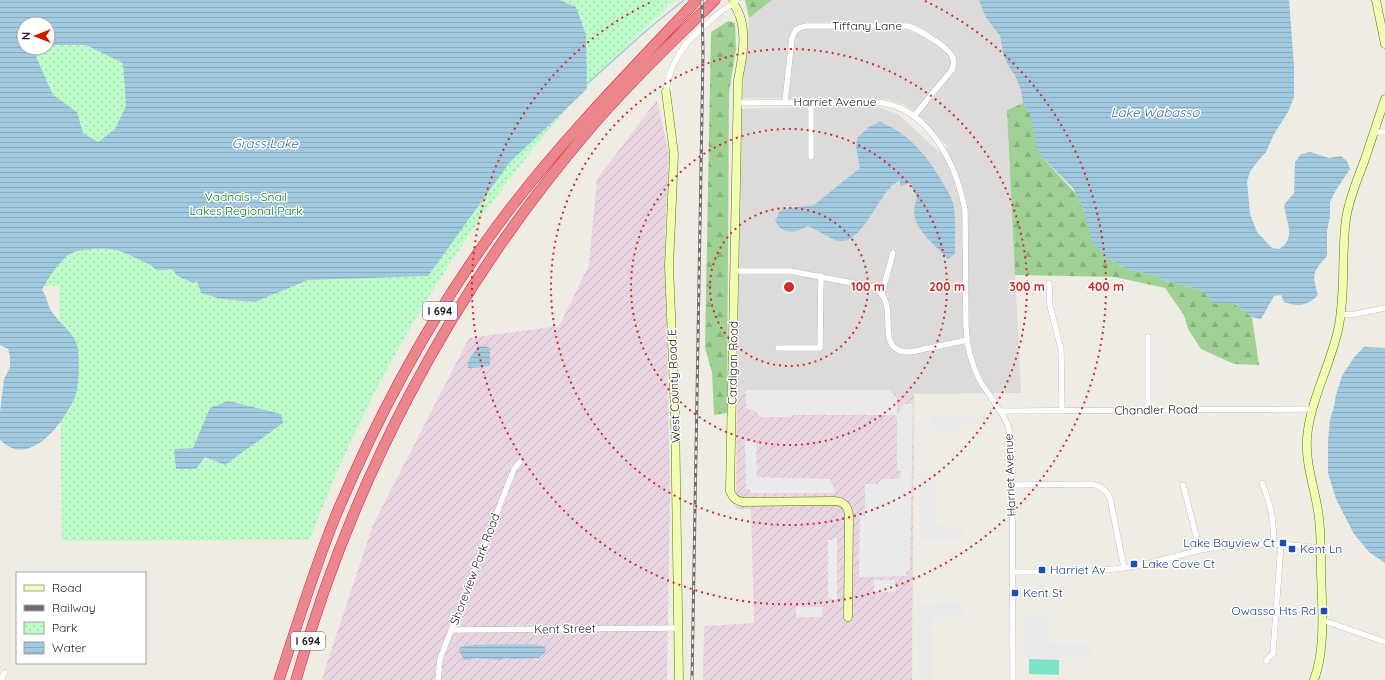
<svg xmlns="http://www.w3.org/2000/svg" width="1385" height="680" font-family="Quicksand,sans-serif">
<defs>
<pattern id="industrial-furrows" width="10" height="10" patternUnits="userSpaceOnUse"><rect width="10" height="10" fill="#e9d4e2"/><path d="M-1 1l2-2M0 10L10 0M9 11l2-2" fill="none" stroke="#c7b6c1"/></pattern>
<pattern id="forest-firs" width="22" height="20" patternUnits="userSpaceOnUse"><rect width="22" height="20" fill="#9fd195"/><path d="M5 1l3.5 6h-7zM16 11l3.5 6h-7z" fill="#88b380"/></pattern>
<pattern id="park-dots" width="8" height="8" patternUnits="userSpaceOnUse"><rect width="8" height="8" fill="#bdfcca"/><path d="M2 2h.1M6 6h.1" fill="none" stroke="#a2d8ad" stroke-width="1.8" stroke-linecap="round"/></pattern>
<pattern id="water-rules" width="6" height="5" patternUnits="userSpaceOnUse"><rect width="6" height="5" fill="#a1c9df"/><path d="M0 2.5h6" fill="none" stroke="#8aacbf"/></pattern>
</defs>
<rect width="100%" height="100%" fill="#efede3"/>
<path fill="#dcdbda" d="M 772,0 L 979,0 L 985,16 L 1000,36 L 1003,52 L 1021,90 L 1023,103 L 1007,110 L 1021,393 L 893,394 L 888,390 L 737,391 L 742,109 L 871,105 L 898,114 L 939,152 L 948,147 L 921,117 L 904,105 L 885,99 L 742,98 L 749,18 Z"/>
<path fill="url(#industrial-furrows)" d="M 657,100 L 669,154 L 665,234 L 670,495 L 667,680 L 322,680 L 327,663 L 373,525 L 469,338 L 559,326 L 589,265 L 597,179 Z
M 889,390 L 893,394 L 914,394 L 912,680 L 703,680 L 704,626 L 754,623 L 751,509 L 736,509 L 737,391 Z"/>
<path fill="url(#forest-firs)" d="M 745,0 L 772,0 L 749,18 Z
M 728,21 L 735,23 L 736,49 L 729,92 L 727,413 L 714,415 L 712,372 L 705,348 L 711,32 Z
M 1023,103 L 1030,114 L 1043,158 L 1076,194 L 1105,257 L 1127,269 L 1154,275 L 1166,281 L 1177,283 L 1203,291 L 1209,298 L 1225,303 L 1233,303 L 1252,317 L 1259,365 L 1234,364 L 1201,349 L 1188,329 L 1184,315 L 1165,288 L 1115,277 L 1015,275 L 1007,110 Z"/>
<path fill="url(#park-dots)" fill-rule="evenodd" d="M 0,0 L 675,0 C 627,46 579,92 538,143 C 469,228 410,320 362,418 C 342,458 326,499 309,540 L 62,541 L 59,286 L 0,286 ZM 24,24 L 48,24 L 48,48 L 24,48 Z"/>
<path fill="#7ce3c8" d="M 1029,659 L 1059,660 L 1059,675 L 1029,674 Z"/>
<path fill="#eaeaea" d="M 746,390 L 889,390 L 897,398 L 897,414 L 904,404 L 913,404 L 910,571 L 906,572 L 906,576 L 859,577 L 860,516 L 865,516 L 865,484 L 877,484 L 882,479 L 900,479 L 901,471 L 897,471 L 897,415 L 793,415 L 792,417 L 761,417 L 756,412 L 746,408 Z
M 931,414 L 985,414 L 985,425 L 964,425 L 964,430 L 931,430 Z
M 756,440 L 757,477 L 830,479 L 836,493 L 751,493 L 750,489 L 746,489 L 745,441 Z
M 920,470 L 935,470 L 934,525 L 963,526 L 963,540 L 920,539 Z
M 833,538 L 837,538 L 837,600 L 828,599 L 828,540 L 832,540 Z
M 874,580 L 895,580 L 895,592 L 874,592 Z
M 962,603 L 963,618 L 932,618 L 933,680 L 924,680 L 924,677 L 918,677 L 918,604 Z
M 796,607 L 823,607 L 822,617 L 796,617 Z
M 1024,615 L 1049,615 L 1049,644 L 1091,644 L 1091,658 L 1023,658 Z"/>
<path fill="url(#water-rules)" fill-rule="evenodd" d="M 0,0 L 560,0 L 576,7 L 586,35 L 587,89 L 510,162 L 428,276 L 308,280 L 255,302 L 221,299 L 201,293 L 197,281 L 193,283 L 176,275 L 174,270 C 164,267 159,275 151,265 C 140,260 128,254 117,250 C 106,247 77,248 68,255 C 59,262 47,279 42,290 C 47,296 47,305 52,312 C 59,323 73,332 77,345 C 80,356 79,387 75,397 C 64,422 30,470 0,440 L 0,412 L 4,379 L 10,367 L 10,356 L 8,349 L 0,345 ZM 24,24 L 48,24 L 48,46 L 50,45 L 86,45 L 123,63 L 126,106 L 115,129 L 98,142 L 83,133 L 77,112 L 53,95 L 36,57 L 46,48 L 24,48 Z
M 979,0 L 1289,0 L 1294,66 L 1294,97 L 1288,112 L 1273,136 L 1266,152 L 1257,162 L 1250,172 L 1247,181 L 1250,214 L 1257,232 L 1272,248 L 1279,249 C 1297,238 1286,222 1284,205 L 1294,193 L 1295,162 L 1301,154 L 1310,152 L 1329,158 L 1341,156 L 1347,161 L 1350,169 L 1336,190 L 1330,202 L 1330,217 L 1327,231 L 1327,256 C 1312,273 1312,274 1318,295 C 1307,306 1299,307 1284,302 L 1281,295 L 1274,296 L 1261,319 L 1252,317 L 1233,303 L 1214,304 L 1203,291 L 1177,283 L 1166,281 L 1154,275 L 1127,269 L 1105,257 L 1099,250 L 1092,240 L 1084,211 L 1073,188 L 1043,158 L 1037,148 L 1030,114 L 1023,103 L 1021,90 L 1015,76 L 1007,63 L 1003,52 L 1000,36 L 985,16 Z
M 880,122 C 909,133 929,158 944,185 C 948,192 953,200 954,208 C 956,223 955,239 955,254 L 948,259 C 942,253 936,247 930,241 C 917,226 910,218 917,198 L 910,183 L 900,186 L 900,181 C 881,185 864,246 838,241 C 833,240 815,229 808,226 C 795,233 782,236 775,220 L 777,218 L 779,212 L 784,209 L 814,205 L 860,168 L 856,147 L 857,138 L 870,126 Z
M 478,346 L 488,347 L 490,349 L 490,365 L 484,367 L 468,368 C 466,360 474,353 478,346 Z
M 1364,347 L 1385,348 L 1385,563 L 1369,552 L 1354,534 L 1336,499 L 1328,473 L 1328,441 L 1330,420 L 1334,406 L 1336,395 L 1342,376 L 1355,356 Z
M 228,401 L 281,414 L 283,423 L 225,465 L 205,457 L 196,469 L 176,469 L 174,449 L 193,448 L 210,408 Z
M 473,645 C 496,645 521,643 544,646 L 546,649 L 545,653 L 539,658 L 512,659 L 507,658 L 499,660 L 476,658 L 464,660 L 460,653 L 459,648 L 464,646 Z"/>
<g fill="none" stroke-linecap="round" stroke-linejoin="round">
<path stroke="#a1c9df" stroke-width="1.5" d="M 586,83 L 589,82 L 647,30 L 684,0"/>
<defs>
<path id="street" d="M 666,92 C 669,62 687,39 710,21 C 718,13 728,7 737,0
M 785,102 L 792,38 C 794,31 798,27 806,26 L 908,26 C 918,29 948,47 952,56 C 955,61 954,66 951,71 L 914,116
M 811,102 L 811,157
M 738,103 L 874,102 C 928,105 956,163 965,210 L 966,328 C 967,346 971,363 979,379 C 988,395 1002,409 1008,426 C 1011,433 1011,440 1012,447 L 1013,680
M 1374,132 L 1385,132
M 734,271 L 790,271 L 873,287 C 903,302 872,349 906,352 C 913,352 921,350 928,348 C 941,346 954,343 967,340
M 1049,283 L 1050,306 L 1061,349 L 1062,411
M 882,293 L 893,253
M 1341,315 L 1356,314 L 1385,308
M 1148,337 L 1148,410
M 778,348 L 820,348 L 821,276
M 1000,411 L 1313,409
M 1262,483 C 1272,508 1273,518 1274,545
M 1012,485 L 1091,484 C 1100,485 1106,490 1110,498 L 1124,568
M 1183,485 L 1200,550
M 1013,572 L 1081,572 L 1124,568 L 1150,563 L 1200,550 L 1232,545 L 1281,544 L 1321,548
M 1322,620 L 1385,642
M 451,630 L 679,628
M 1266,661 L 1273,653 L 1281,544
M 1,680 L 5,672
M 438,680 L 440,659 L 514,469 L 520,462"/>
<path id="secondary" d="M 1376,0 L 1385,44
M 733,3 C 749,24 743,56 738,80 L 730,491 C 733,498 735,500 742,502 L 833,501 C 843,501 848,505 849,516 L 848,617
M 666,92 L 674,154 L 669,266 L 675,414 L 679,680
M 1314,680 C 1326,648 1322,606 1321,572 C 1321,554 1321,536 1319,518 C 1316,491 1305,465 1307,438 C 1310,401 1330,366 1338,330 C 1346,294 1341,256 1346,219 C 1349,199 1357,180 1364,162 C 1371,141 1378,120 1385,99"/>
<path id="highway" d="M 279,680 C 297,625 314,569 336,515 C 380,410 435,309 503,218 C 562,140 630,71 697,0
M 296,680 C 352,481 449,296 582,138 C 623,89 669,45 715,0"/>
</defs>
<use href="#street" stroke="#a5a5a5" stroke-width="6"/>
<use href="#secondary" stroke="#5c7900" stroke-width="9"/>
<use href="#highway" stroke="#e31a45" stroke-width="11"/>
<use href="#street" stroke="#fff" stroke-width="5.5"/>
<use href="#secondary" stroke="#f0fdb3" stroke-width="8"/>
<use href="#highway" stroke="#eb868c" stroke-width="10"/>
<defs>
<path id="rail" d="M 692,680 L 703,54 L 702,0"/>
</defs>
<use href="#rail" stroke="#6c6c6c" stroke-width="3"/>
<use href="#rail" stroke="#fff" stroke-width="1.5" stroke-dasharray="4.5" stroke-linecap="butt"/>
</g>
<g fill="none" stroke="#d62828" stroke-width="2" stroke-dasharray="2 4">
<circle cx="789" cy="287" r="79"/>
<circle cx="789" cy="287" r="158"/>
<circle cx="789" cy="287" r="238"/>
<path d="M925 1A317 317 0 1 1 653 1"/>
</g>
<g fill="#1a4fb4" stroke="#fff" stroke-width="1.5">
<rect x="1279" y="539" width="8" height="8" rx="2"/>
<rect x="1288" y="545" width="8" height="8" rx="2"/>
<rect x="1130" y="560" width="8" height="8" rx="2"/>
<rect x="1038" y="566" width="8" height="8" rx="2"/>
<rect x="1011" y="589" width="8" height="8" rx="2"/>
<rect x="1320" y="607" width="8" height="8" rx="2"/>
</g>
<g text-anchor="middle" stroke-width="3" stroke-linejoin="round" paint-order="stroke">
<g fill="#fff" stroke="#626262" stroke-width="1">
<rect x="423" y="302" width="34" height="18" rx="3"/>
<rect x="291" y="632" width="34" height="18" rx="3"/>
</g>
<g font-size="11" font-weight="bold" fill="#1e1e1e">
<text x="440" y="315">I 694</text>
<text x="308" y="645">I 694</text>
</g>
<g font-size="12" fill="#1e1e1e" stroke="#fff">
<text x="867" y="30">Tiffany Lane</text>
<text x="835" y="106">Harriet Avenue</text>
<text transform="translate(733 363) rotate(-89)" y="4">Cardigan Road</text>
<text transform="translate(674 386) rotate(-92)" y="4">West County Road E</text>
<text transform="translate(1156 410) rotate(-1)" y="4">Chandler Road</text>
<text transform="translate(1010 475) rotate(-92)" y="4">Harriet Avenue</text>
<text transform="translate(475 569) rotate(-69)" y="4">Shoreview Park Road</text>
<text transform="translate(565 629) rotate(-1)" y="4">Kent Street</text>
</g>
<g font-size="12" fill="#058220" stroke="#fff">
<text x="246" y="201">Vadnais - Snail<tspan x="246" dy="14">Lakes Regional Park</tspan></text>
</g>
<g font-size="12" fill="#164399" stroke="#fff" text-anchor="start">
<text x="1275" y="547" text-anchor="end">Lake Bayview Ct</text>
<text x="1300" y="553">Kent Ln</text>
<text x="1142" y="568">Lake Cove Ct</text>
<text x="1050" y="574">Harriet Av</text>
<text x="1023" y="597">Kent St</text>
<text x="1316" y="615" text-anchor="end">Owasso Hts Rd</text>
</g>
<g font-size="13" font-style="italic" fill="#456eb2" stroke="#fff">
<text x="1155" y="117">Lake Wabasso</text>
<text x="265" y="148">Grass Lake</text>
</g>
</g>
<circle cx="789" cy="287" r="6" fill="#d62828" stroke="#fff" stroke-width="2"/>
<g font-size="12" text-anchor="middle" font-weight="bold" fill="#d62828" stroke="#fff" stroke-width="3" stroke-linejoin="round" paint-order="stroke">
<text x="868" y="291">100 m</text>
<text x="947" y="291">200 m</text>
<text x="1027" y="291">300 m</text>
<text x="1106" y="291">400 m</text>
</g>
<rect x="16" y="572" width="130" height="92" fill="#ffffff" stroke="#a5a5a5"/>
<rect x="24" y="585" width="20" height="6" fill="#f0fdb3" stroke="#a5a5a5"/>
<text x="52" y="592" font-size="12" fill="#1e1e1e">Road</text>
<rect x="24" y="605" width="20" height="6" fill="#6c6c6c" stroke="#a5a5a5"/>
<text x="52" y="612" font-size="12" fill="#1e1e1e">Railway</text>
<rect x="24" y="622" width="20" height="12" fill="url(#park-dots)" stroke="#a5a5a5"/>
<text x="52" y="632" font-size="12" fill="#1e1e1e">Park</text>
<rect x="24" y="642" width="20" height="12" fill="url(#water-rules)" stroke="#a5a5a5"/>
<text x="52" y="652" font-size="12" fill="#1e1e1e">Water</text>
<g transform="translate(36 36) rotate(270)"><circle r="19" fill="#ffffff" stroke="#a5a5a5"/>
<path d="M0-3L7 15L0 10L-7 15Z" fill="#cb1a00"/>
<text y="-6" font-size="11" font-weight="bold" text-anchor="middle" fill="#1e1e1e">N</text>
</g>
</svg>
